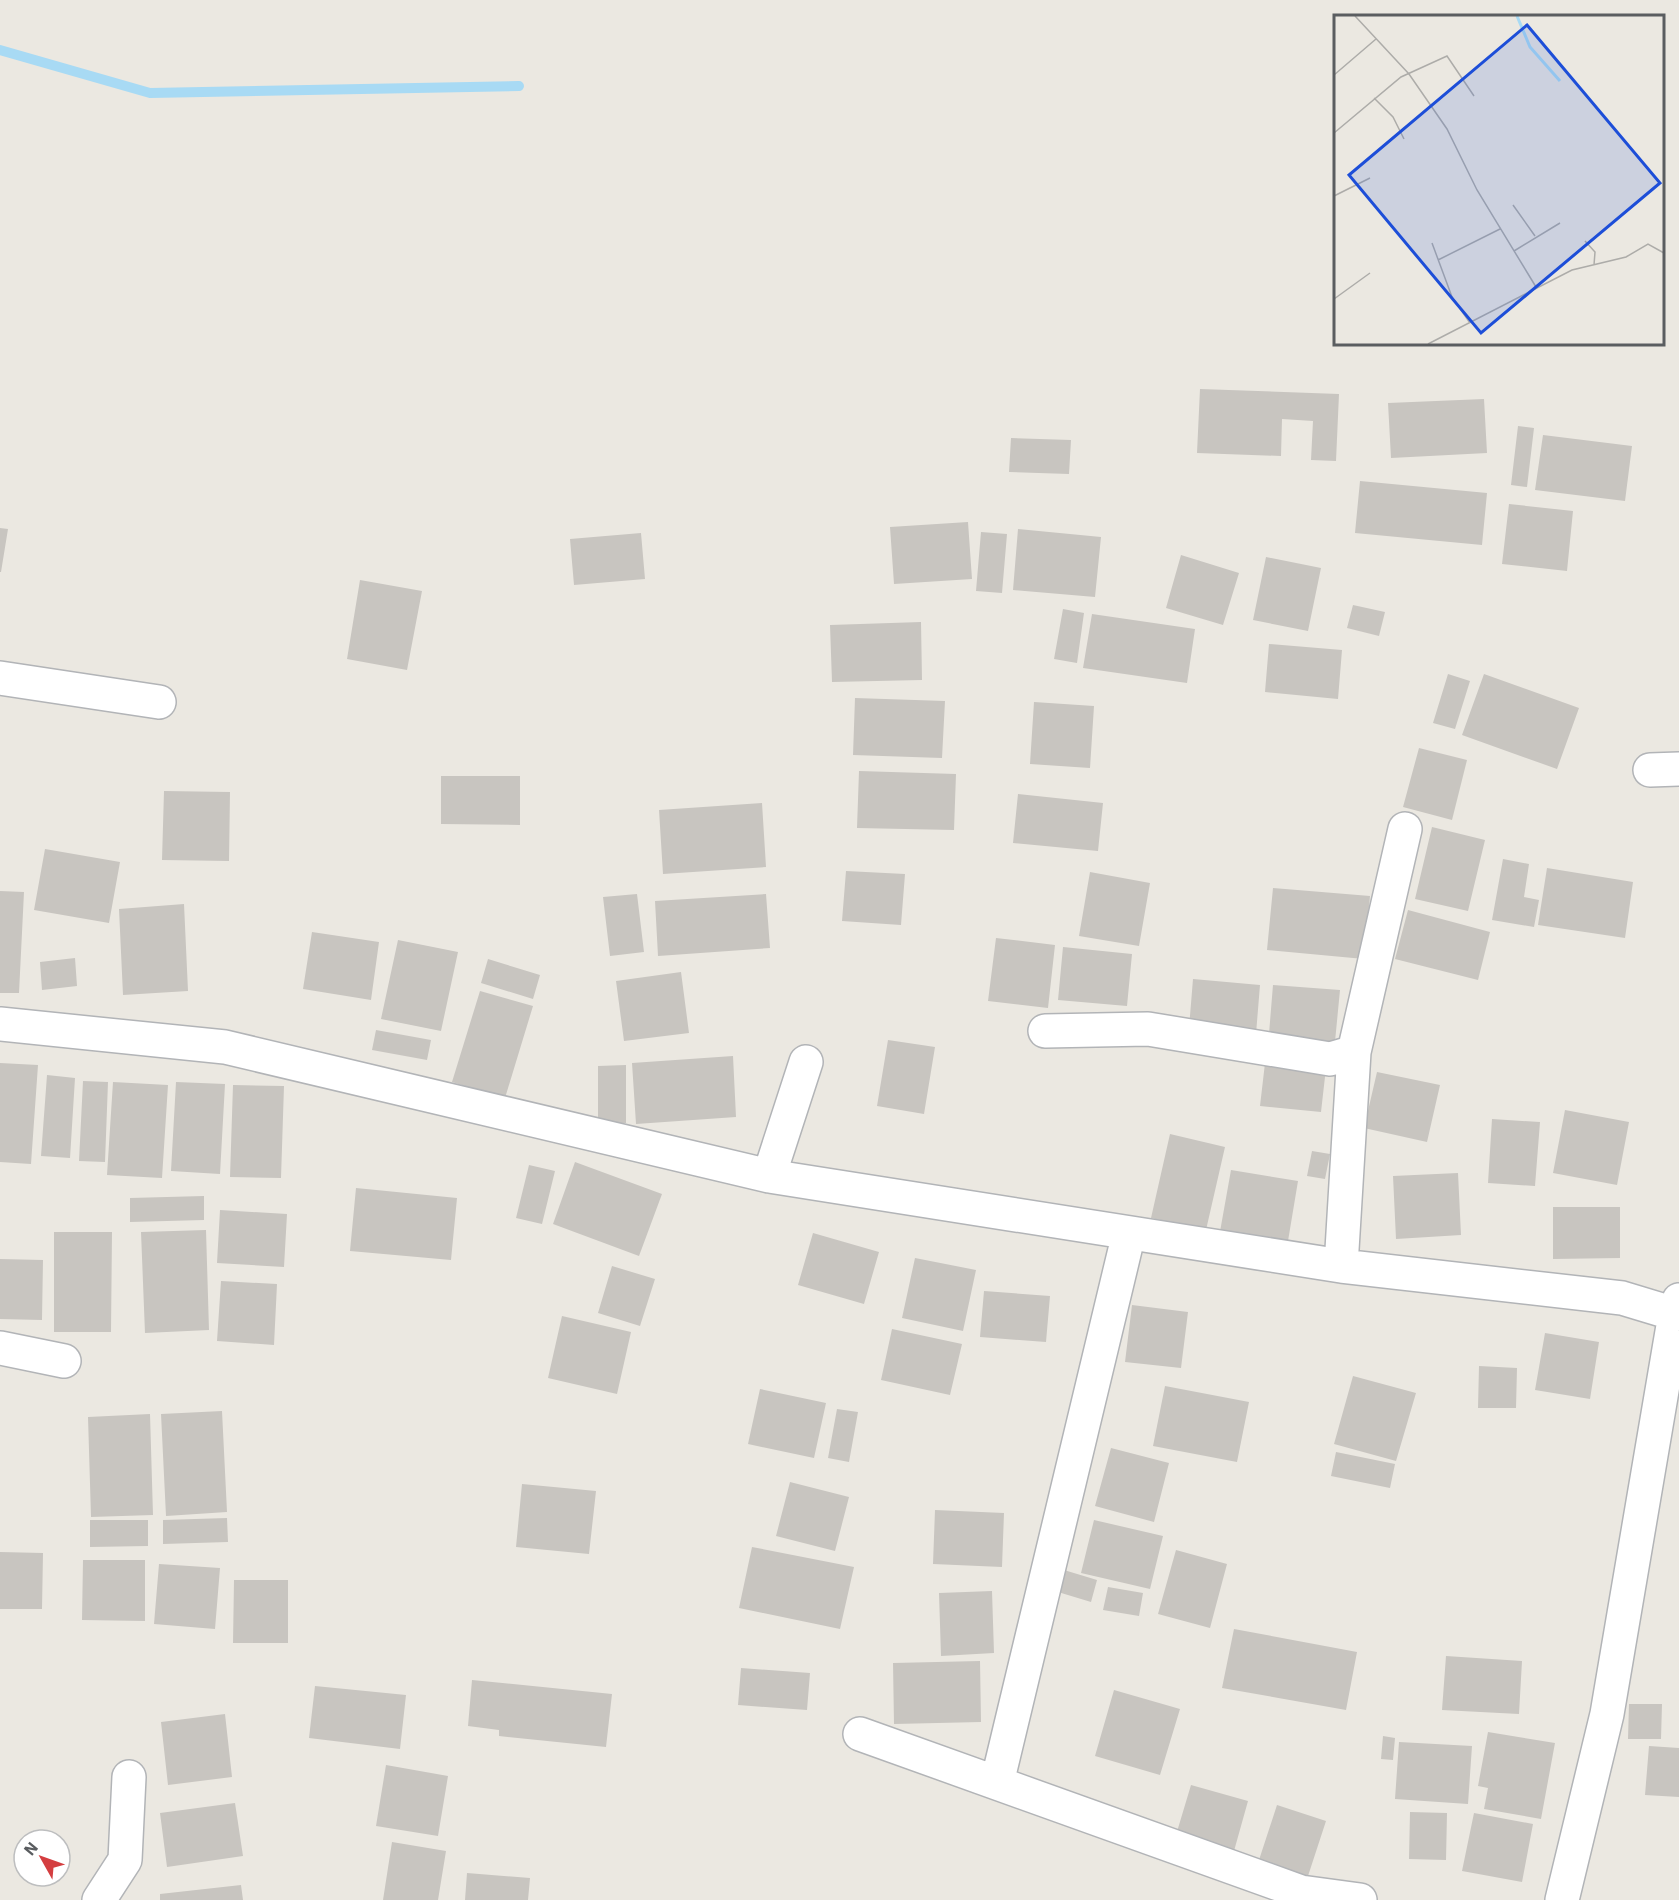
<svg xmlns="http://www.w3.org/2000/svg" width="1679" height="1900" font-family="'IBM Plex Sans',sans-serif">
<rect width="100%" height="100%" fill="#ebe8e1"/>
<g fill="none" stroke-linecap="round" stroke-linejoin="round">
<path stroke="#a8daf4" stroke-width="10" d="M 0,50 L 150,93 L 519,86"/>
</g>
<path fill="#c8c5c0" d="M 1200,389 L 1339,394 L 1336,461 L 1311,460 L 1313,421 L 1282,419 L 1281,456 L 1197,453 Z
M 1484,399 L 1487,453 L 1391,458 L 1388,403 Z
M 1518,426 L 1534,428 L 1527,487 L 1511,485 Z
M 1543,435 L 1632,446 L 1625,501 L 1535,490 Z
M 1011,438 L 1071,440 L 1069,474 L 1009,472 Z
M 1360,481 L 1487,493 L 1482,545 L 1355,533 Z
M 1509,504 L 1573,511 L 1567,571 L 1502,564 Z
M 968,522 L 972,579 L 894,584 L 890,527 Z
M 0,528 L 8,529 L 1,572 L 0,572 Z
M 1018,529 L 1101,537 L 1095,597 L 1013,590 Z
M 981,532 L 1007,534 L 1002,593 L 976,591 Z
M 641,533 L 645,579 L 574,585 L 570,539 Z
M 1181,555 L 1239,573 L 1223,625 L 1166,608 Z
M 1266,557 L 1321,568 L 1308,631 L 1253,620 Z
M 360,580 L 422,591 L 407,670 L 347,659 Z
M 1353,605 L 1385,612 L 1379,636 L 1347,628 Z
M 1063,609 L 1084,613 L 1077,663 L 1054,659 Z
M 1092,614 L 1195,629 L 1187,683 L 1083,668 Z
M 921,622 L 922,680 L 832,682 L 830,625 Z
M 1269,644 L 1342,650 L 1338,699 L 1265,692 Z
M 1448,674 L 1470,681 L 1455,729 L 1433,723 Z
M 1484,674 L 1579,708 L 1557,769 L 1462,735 Z
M 855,698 L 945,701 L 942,758 L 853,755 Z
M 1034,702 L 1094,706 L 1090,768 L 1030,764 Z
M 1419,748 L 1467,760 L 1452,820 L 1403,807 Z
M 859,771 L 956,774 L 954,830 L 857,828 Z
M 441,776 L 520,776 L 520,825 L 441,824 Z
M 164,791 L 230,792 L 229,861 L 162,860 Z
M 1018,794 L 1103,803 L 1098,851 L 1013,843 Z
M 762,803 L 766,867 L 663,874 L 659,810 Z
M 1432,827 L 1485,840 L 1468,911 L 1415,899 Z
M 45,849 L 120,862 L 109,923 L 34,910 Z
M 1503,859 L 1529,864 L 1524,897 L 1539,900 L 1534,927 L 1492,920 Z
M 1547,868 L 1633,882 L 1625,938 L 1538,925 Z
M 846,871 L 905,874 L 901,925 L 842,921 Z
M 1090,872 L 1150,883 L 1139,946 L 1079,936 Z
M 1273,888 L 1370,896 L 1364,959 L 1267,950 Z
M 0,891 L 24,892 L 19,993 L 0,993 Z
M 637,894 L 644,952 L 610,956 L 603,897 Z
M 766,894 L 770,948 L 658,956 L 655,901 Z
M 184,904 L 188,991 L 123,995 L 119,909 Z
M 1408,910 L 1490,932 L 1478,980 L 1395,959 Z
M 312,932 L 379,942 L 371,1000 L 303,989 Z
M 996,938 L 1055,945 L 1048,1008 L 988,1001 Z
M 398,940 L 458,952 L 441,1031 L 381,1019 Z
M 1063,947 L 1132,954 L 1127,1006 L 1058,1000 Z
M 75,958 L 77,986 L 42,990 L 40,962 Z
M 488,959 L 540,975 L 533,999 L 481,983 Z
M 681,972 L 689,1033 L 624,1041 L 616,981 Z
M 1193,979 L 1260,985 L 1256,1034 L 1189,1028 Z
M 1273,985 L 1340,990 L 1334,1052 L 1268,1046 Z
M 480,991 L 533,1006 L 505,1098 L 452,1082 Z
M 376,1030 L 431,1040 L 427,1060 L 372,1050 Z
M 888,1040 L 935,1047 L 924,1114 L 877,1106 Z
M 733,1056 L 736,1117 L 636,1124 L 632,1063 Z
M 0,1063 L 38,1065 L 31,1164 L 0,1162 Z
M 1265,1063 L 1326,1068 L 1321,1112 L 1260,1106 Z
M 626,1065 L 626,1123 L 598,1123 L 598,1066 Z
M 1377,1072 L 1440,1085 L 1427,1142 L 1364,1128 Z
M 47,1075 L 75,1078 L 70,1158 L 41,1156 Z
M 83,1081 L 108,1082 L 105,1162 L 79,1161 Z
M 113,1082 L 168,1085 L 162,1178 L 107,1175 Z
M 176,1082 L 225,1084 L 220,1174 L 171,1171 Z
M 233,1085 L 284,1086 L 281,1178 L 230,1177 Z
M 1565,1110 L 1629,1122 L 1617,1185 L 1553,1173 Z
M 1492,1119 L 1540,1122 L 1535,1186 L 1488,1183 Z
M 1170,1134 L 1225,1147 L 1206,1230 L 1151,1218 Z
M 1312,1151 L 1330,1154 L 1325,1179 L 1307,1176 Z
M 575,1162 L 662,1194 L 639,1256 L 553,1224 Z
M 529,1165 L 555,1171 L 542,1224 L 516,1218 Z
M 1231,1170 L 1298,1181 L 1287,1247 L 1216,1254 Z
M 1458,1173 L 1461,1235 L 1396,1239 L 1393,1176 Z
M 356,1188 L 457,1198 L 451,1260 L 350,1251 Z
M 204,1196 L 204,1220 L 130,1222 L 130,1198 Z
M 1553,1207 L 1620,1207 L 1620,1258 L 1553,1259 Z
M 220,1210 L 287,1214 L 284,1267 L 217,1263 Z
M 206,1230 L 209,1330 L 145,1333 L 141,1232 Z
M 54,1232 L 112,1232 L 111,1332 L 54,1332 Z
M 813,1233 L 879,1252 L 864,1304 L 798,1285 Z
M 915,1258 L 976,1270 L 963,1331 L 902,1318 Z
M 0,1259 L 43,1260 L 42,1320 L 0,1319 Z
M 612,1266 L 655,1279 L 640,1326 L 598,1313 Z
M 221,1281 L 277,1284 L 274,1345 L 217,1341 Z
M 984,1291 L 1050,1296 L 1046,1342 L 980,1337 Z
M 1132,1305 L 1188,1312 L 1181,1368 L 1125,1362 Z
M 562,1316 L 631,1332 L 617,1394 L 548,1378 Z
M 892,1329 L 962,1344 L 950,1395 L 881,1380 Z
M 1545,1333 L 1599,1342 L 1590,1399 L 1535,1390 Z
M 1479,1366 L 1517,1368 L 1516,1408 L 1478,1408 Z
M 1353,1376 L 1416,1393 L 1396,1461 L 1334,1444 Z
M 1165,1386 L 1249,1402 L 1237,1462 L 1153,1446 Z
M 760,1389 L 826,1403 L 814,1458 L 748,1444 Z
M 837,1409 L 858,1412 L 849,1462 L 828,1458 Z
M 222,1411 L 227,1512 L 166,1516 L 161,1414 Z
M 150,1414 L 153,1515 L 91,1517 L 88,1417 Z
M 1111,1448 L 1169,1463 L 1154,1522 L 1095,1506 Z
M 1336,1452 L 1395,1464 L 1390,1488 L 1331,1476 Z
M 790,1482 L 849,1497 L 835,1551 L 776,1536 Z
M 522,1484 L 596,1491 L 589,1554 L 516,1547 Z
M 935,1510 L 1004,1513 L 1002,1567 L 933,1564 Z
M 227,1518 L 228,1542 L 163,1544 L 163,1520 Z
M 90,1520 L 148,1520 L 148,1546 L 90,1547 Z
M 1094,1520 L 1163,1536 L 1150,1589 L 1081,1573 Z
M 752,1547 L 854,1567 L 840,1629 L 739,1608 Z
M 1176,1550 L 1227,1564 L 1210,1628 L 1158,1614 Z
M 0,1552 L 43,1553 L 42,1609 L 0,1609 Z
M 83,1560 L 145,1560 L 145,1621 L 82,1620 Z
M 159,1564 L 220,1568 L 215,1629 L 154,1624 Z
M 1064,1570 L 1097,1580 L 1091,1602 L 1058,1592 Z
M 234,1580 L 288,1580 L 288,1643 L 233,1643 Z
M 1108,1587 L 1143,1593 L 1139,1616 L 1103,1610 Z
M 992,1591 L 994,1653 L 941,1656 L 939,1593 Z
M 1234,1629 L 1357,1652 L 1346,1710 L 1222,1688 Z
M 1446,1656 L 1522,1661 L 1519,1714 L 1442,1710 Z
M 980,1661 L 981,1722 L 894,1724 L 893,1663 Z
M 741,1668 L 810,1673 L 807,1710 L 738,1705 Z
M 472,1680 L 612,1694 L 606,1747 L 499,1736 L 499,1730 L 468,1726 Z
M 315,1686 L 406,1695 L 400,1749 L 309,1738 Z
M 1114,1690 L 1180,1709 L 1160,1775 L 1095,1756 Z
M 1629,1704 L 1662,1704 L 1661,1739 L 1628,1739 Z
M 225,1714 L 232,1777 L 168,1785 L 161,1722 Z
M 1488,1732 L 1555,1743 L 1541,1819 L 1484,1809 L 1488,1788 L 1478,1786 Z
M 1383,1736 L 1395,1738 L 1393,1760 L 1381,1759 Z
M 1399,1742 L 1472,1746 L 1468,1804 L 1395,1799 Z
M 1649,1746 L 1679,1748 L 1679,1797 L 1645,1795 Z
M 386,1765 L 448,1776 L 438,1836 L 376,1826 Z
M 1191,1785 L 1248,1801 L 1234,1851 L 1176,1835 Z
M 235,1803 L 243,1856 L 167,1867 L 160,1813 Z
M 1277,1805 L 1326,1821 L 1308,1876 L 1259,1860 Z
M 1410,1812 L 1447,1813 L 1446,1860 L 1409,1859 Z
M 1474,1813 L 1533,1824 L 1522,1882 L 1462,1871 Z
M 392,1842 L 446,1851 L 438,1900 L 383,1900 Z
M 467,1873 L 530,1878 L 528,1900 L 465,1900 Z
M 241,1885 L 243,1900 L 160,1900 L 160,1894 Z"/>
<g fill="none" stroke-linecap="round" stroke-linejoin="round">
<defs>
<path id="street" d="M 0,678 L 159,702
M 1650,770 L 1679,769
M 0,1024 L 225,1047 L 769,1176 L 1341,1266 L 1622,1298 L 1675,1314
M 1045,1031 L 1148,1029 L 1330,1059 L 1354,1052
M 769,1176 L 806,1062
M 1341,1266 L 1354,1052 L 1405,829
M 0,1348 L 64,1361
M 860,1734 L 1301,1892 L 1360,1900
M 997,1783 L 1129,1233
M 99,1900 L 125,1860 L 129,1777
M 1562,1900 L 1607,1714 L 1675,1314 L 1679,1300"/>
</defs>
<use href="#street" stroke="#b2b4b7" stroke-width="36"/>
<use href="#street" stroke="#fff" stroke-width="33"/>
</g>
<g transform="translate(1334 15)">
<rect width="330" height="330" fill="#ebe8e1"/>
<path fill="none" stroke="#a8daf4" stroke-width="3" d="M 183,1 L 196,32 L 226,66"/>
<path fill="none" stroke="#adaca9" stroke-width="1.5" d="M 21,1 L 75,59 L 113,114 L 143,175 L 202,272M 0,60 L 42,24M 40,83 L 59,102 L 70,124M 0,118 L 67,62 L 113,41 L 140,81M 0,181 L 36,163M 179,190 L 201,221M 251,226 L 261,237 L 260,250M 98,228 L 118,282 L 136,308M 180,236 L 226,208M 104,245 L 166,214M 0,284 L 36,258M 94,329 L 238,255 L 292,242 L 314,229 L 330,238"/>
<path fill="#1d4ed8" fill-opacity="0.15" stroke="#1d4ed8" stroke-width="3" d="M 193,10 L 326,168 L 147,318 L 15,160 Z"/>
<rect width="330" height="330" fill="none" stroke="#5a5d60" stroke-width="3"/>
</g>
<g transform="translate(42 1858) rotate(310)"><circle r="28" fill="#ffffff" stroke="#bdbebf" stroke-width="1.5"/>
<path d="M0-4.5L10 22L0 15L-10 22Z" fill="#d43e40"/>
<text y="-9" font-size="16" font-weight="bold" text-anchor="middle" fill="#5a5d60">N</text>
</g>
</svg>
